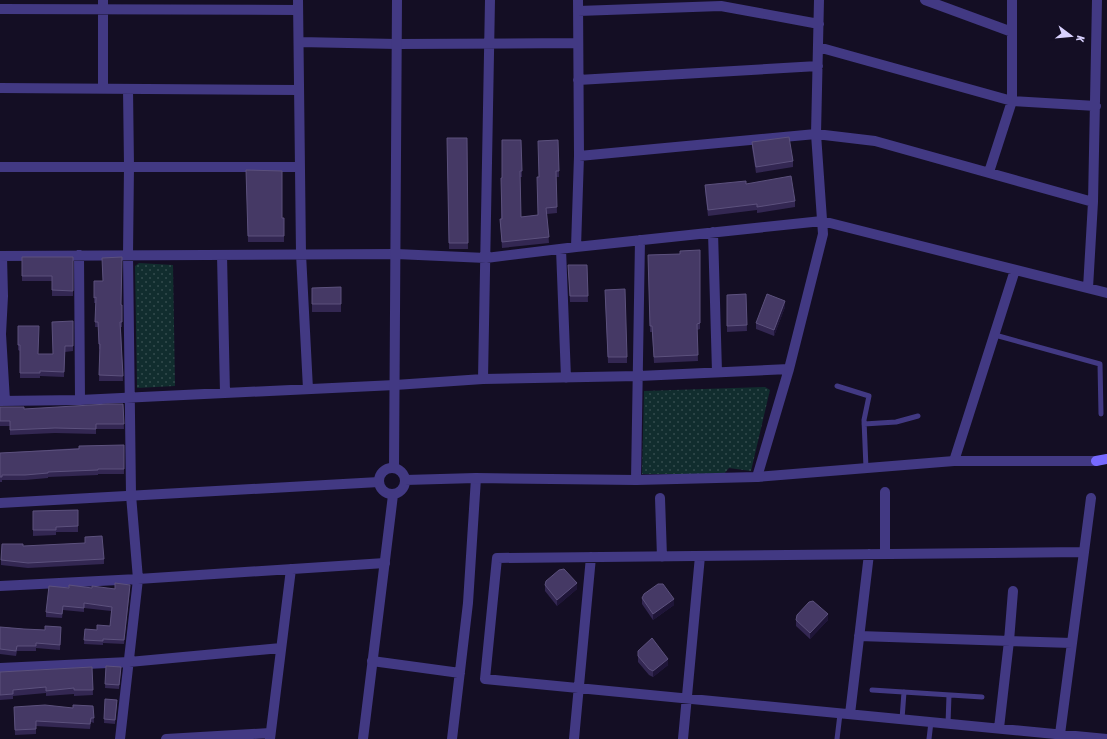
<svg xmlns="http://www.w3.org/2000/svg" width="1107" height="739" font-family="'Asap Condensed',sans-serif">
<defs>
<pattern id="grass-dots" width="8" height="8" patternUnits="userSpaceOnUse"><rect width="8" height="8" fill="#112d2e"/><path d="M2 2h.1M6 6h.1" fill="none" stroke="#334b4d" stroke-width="1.8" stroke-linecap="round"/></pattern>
</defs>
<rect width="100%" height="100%" fill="#140e24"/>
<path fill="url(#grass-dots)" d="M 139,263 L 173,265 L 175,386 L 137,388 L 135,266 Z
M 765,387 L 770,390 L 751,471 L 729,468 L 724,474 L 642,474 L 644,391 Z"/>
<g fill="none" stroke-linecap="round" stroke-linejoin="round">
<path stroke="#423983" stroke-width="5" d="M 995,335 L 1100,364 L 1101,414
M 837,386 L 869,396 L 864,420 L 866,468
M 864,424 L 896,422 L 918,416
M 872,690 L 982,697
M 902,719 L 904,692
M 948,724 L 949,695
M 837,739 L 840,714
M 929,739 L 931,722"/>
<path stroke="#423983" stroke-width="10" d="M 298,0 L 301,254 L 308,389
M 925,0 L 1012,32
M 0,9 L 298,10
M 578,11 L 721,6 L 819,24
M 299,42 L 397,44 L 578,43
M 818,47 L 1012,101 L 1096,106
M 578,80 L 818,66
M 0,88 L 299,90
M 103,89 L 103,0
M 579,156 L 816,134 L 875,141 L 1093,202
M 0,167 L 300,167
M 989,172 L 1012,101 L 1012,0
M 713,232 L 717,372
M 576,247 L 579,156 L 578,0
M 561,249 L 566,378
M 79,255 L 80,400
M 222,255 L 225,393
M 0,256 L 396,254 L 486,258 L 576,247 L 822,221 L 1107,293
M 2,256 L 3,296 L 1,334 L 5,401
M 1088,288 L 1093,202 L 1097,0
M 483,379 L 490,0
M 0,401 L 80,400 L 395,385 L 483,379 L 639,376 L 789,369
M 954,461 L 1015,270
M 757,477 L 789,369 L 823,234 L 816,134 L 819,0
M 636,480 L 640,240
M 885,492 L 885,554
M 660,498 L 662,557
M 1084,552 L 1091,498
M 0,586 L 138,579 L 385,563
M 859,636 L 1072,643
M 372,661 L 460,673
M 0,668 L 129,662 L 281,648
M 850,714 L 869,554
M 999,728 L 1009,641 L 1013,591
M 1060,734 L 1084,552 L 497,558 L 485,679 L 1107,739
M 120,739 L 138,579 L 131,495 L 128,255 L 129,166 L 128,89
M 166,739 L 270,733
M 270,739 L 291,569
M 452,739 L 468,603 L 476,478
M 574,739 L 591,557
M 683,739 L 700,556"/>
<path stroke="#423983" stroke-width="10" d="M379 481a13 13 0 1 1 26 0a13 13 0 1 1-26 0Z
M 394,468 L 397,0
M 405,480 L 476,478 L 636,480 L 757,477 L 954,461 L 1096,461
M 0,503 L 379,482
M 363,739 L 393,495"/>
<path stroke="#7769ff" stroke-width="10" d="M 1096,461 L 1107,459"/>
</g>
<path fill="#332752" d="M 447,138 L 467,138 L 468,249 L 449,249 Z
M 521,140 L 522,177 L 520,177 L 521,217 L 538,215 L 539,177 L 558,140 L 559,177 L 556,177 L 557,213 L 547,214 L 549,243 L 502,248 L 500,219 L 501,219 L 502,178 Z
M 752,142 L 793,161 L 793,167 L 756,173 L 752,148 Z
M 246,170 L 282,218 L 284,218 L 284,242 L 248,242 Z
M 746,184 L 795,201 L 795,207 L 757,213 L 757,210 L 708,216 L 705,191 L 705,185 Z
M 700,250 L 700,329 L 697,330 L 698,361 L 654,363 L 652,332 L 650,332 L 648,255 L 680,254 Z
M 22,257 L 73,257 L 73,296 L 52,296 L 52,281 L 22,281 Z
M 568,265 L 587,265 L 588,302 L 570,302 Z
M 94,281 L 121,305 L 122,305 L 122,327 L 121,327 L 123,381 L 99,381 L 100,349 L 99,349 L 98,327 L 95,327 L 96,303 L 94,303 Z
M 341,287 L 341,312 L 312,312 L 312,288 Z
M 746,294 L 747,331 L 727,332 L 727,295 Z
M 605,296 L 627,357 L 627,363 L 608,363 Z
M 785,307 L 774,336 L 756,329 L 756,323 Z
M 73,321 L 73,351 L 65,352 L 64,377 L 40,376 L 40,378 L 20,378 L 20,351 L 18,350 L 18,326 L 38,354 L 53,354 Z
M 123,404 L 124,429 L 96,429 L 96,434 L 55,433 L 10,435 L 10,426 L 0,426 L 0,407 L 24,409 Z
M 124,445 L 124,474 L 98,474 L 98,475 L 48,477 L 48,478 L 25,480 L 2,480 L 2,482 L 0,482 L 0,453 Z
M 78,510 L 78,532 L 56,532 L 56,535 L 33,536 L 33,511 Z
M 23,546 L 104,559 L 104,564 L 28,568 L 1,565 L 1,560 Z
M 545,585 L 577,589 L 557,606 L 545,591 Z
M 69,588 L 92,588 L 130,589 L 124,644 L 103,643 L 103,645 L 84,644 L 85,629 L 97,630 L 110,626 L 111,611 L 84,608 L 84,612 L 63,610 L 62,618 L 46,617 L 46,612 Z
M 642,598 L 674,605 L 653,620 L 642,604 Z
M 796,620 L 828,620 L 810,639 L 796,626 Z
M 0,627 L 24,629 L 45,630 L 61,627 L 60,650 L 36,648 L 36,651 L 17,651 L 16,656 L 0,654 Z
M 638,651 L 668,665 L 653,677 L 649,675 L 638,662 Z
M 106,666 L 121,671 L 119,689 L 105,688 Z
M 92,667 L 93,695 L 74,696 L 74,694 L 46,696 L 46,693 L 13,696 L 13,699 L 0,700 L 0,672 Z
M 105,699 L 117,704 L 115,724 L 104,723 Z
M 93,706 L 94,723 L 91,722 L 90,729 L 36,726 L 36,734 L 15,735 L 14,707 L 73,708 Z"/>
<path fill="#1f1538" d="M 785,301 L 785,307 L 774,336 L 774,330 Z
M 577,583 L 577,589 L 557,606 L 557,600 Z
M 130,585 L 130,589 L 124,644 L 124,640 Z
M 674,599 L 674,605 L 653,620 L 653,614 Z
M 828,614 L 828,620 L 810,639 L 810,633 Z
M 668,659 L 668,665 L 653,677 L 653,671 Z"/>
<path fill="#453965" stroke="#5c517d" d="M 789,137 L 793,161 L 756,167 L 752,142 Z
M 447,138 L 467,138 L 468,243 L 449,243 Z
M 502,140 L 521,140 L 522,171 L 520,171 L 521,217 L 538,215 L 537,177 L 539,177 L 538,141 L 558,140 L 559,171 L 556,171 L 557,207 L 546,208 L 549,237 L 502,242 L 500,219 L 502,219 L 501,178 L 502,178 Z
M 246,170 L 282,171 L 282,218 L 284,218 L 284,236 L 248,236 Z
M 791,176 L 795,201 L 757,207 L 757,204 L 708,210 L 705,185 L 746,181 L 746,184 Z
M 700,250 L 700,323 L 697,324 L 698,355 L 654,357 L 652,326 L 650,326 L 648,255 L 680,254 L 680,251 Z
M 22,257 L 73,257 L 73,291 L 52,290 L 52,276 L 22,276 Z
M 122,257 L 121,305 L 122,305 L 122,322 L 120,322 L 123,376 L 99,375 L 100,344 L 99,344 L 98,322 L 95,322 L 96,297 L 94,298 L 94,281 L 103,281 L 102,258 Z
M 568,265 L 587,265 L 588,296 L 570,296 Z
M 341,287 L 341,304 L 312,304 L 312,288 Z
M 625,289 L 627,357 L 608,357 L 605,290 Z
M 746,294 L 747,325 L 727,326 L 727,295 Z
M 767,294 L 785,301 L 774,330 L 756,323 Z
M 73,321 L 73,346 L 65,346 L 64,372 L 40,371 L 40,373 L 20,373 L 20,345 L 18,345 L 18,326 L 39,326 L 38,354 L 53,354 L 52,322 Z
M 108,404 L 123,404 L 124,424 L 96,424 L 96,429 L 55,428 L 10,430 L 10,421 L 0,421 L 0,407 L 24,407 L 24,409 Z
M 124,445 L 124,469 L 98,469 L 98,470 L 48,472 L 48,473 L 25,475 L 2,475 L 2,477 L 0,477 L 0,453 L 79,449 L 79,446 Z
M 78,510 L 78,526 L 56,527 L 56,530 L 33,530 L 33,511 Z
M 102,536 L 104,559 L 28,563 L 1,560 L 2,544 L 23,544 L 23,546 L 85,543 L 85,537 Z
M 564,569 L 577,583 L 557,600 L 545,585 L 546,581 L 559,570 Z
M 115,583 L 130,585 L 124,640 L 103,639 L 103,641 L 84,640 L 85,629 L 97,630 L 97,625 L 110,626 L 112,607 L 84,603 L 84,608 L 63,606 L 62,614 L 46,612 L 49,586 L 69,588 L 69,585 L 92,588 L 92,586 L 115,589 Z
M 658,584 L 663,584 L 674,599 L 653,614 L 642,598 L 644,594 Z
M 813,601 L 828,614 L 810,633 L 796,620 L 797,615 L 809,602 Z
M 45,626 L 61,627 L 60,645 L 36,643 L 36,646 L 17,646 L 16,651 L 0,649 L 0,627 L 24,629 L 45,630 Z
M 652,638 L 668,659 L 653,671 L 649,669 L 638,656 L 638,651 Z
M 106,666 L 121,667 L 119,685 L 105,684 Z
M 92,667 L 93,690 L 74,690 L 74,688 L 46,691 L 46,687 L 13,690 L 13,694 L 0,695 L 0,672 Z
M 105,699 L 117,700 L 115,720 L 104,719 Z
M 45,705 L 73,708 L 73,705 L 93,706 L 94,718 L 91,718 L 90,724 L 36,721 L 36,729 L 15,730 L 14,707 Z"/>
<g transform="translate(1071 36) rotate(106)" stroke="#140e24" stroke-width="3" paint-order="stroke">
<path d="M0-3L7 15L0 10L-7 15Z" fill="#dad2ff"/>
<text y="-6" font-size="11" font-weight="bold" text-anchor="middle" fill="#dad2ff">K</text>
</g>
</svg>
